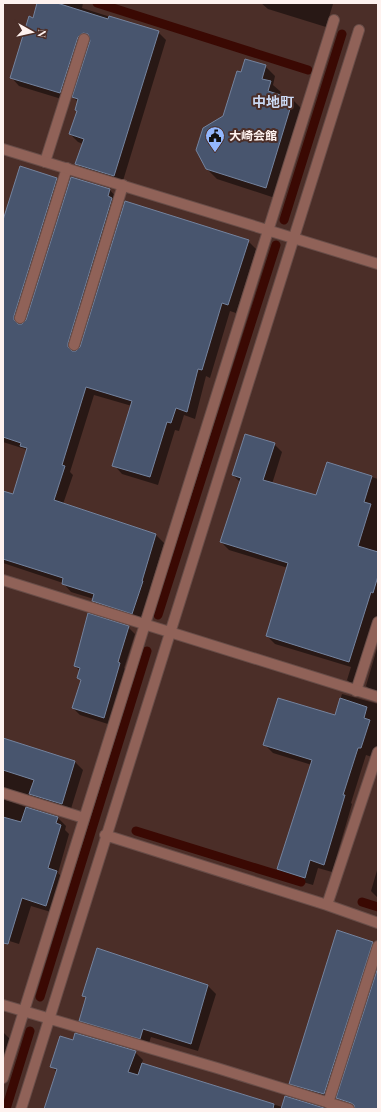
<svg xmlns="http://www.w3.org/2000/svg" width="381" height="1112" font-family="'Playfair Display','Noto Sans JP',serif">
<rect width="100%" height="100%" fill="#4b2e28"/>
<path fill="#0007" d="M 38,3 L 83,3 L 82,8 L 158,32 L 166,40 L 122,184 L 85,172 L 77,164 L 83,144 L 78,142 L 70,134 L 78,111 L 78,102 L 73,97 L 92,40 L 86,45 L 68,101 L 19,86 L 11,77 Z
M 261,3 L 333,3 L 333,4 L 326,27 L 268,9 Z
M 265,66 L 275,76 L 273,85 L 281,92 L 279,96 L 293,100 L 303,110 L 275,198 L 217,179 L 207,169 L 224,116 L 242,73 Z
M 57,179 L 65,187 L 21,325 L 27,321 L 109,189 L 117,198 L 120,207 L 76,352 L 248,241 L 256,249 L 236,313 L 230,311 L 210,378 L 206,376 L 195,419 L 184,415 L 179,431 L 175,430 L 158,485 L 122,474 L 114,465 L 132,406 L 94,395 L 70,472 L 73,475 L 63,504 L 156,535 L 164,543 L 150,589 L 151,590 L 141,621 L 101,609 L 93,601 L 94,599 L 71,592 L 63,583 L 3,563 L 3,532 L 27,451 L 25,449 L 3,442 L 3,223 Z
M 274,444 L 282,452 L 272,484 L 317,496 L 327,463 L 378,479 L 378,633 L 355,688 L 347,680 L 351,667 L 275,644 L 267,636 L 288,568 L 229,550 L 221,542 L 240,482 L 233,475 Z
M 128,627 L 135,634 L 124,668 L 127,671 L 111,725 L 80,715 L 73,708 L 81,681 L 78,678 L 80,671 L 75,666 Z
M 378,645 L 378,695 L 374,694 L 366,686 Z
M 342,694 L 378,704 L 378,759 L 366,755 L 351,803 L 352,804 L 332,872 L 318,868 L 313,885 L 286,877 L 278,869 L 312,765 L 273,753 L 265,745 L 335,716 Z
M 3,738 L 75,762 L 83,770 L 70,812 L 7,796 L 5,800 L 58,818 L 66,826 L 65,830 L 69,834 L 58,873 L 65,880 L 54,913 L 31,906 L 19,944 L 3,939 Z
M 378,867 L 378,898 L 371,891 Z
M 372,943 L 378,949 L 332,1102 L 298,1091 L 290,1083 Z
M 208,986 L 216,994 L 198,1051 L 151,1037 L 148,1046 L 88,1028 L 80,1020 L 86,999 L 83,996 Z
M 3,1032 L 13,1042 L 3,1073 Z
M 135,1052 L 143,1060 L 137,1076 L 176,1074 L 282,1107 L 324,1109 L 46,1109 L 57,1072 L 52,1067 Z"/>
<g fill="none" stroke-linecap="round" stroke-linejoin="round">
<path stroke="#3a0903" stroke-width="9" d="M 97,3 L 308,70
M 284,220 L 342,34
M 158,615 L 276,245
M 136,831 L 301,882
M 362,902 L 378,907
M 40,997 L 147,651
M 6,1109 L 30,1031"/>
</g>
<path fill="#48556e" stroke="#74839e" d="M 37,3 L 57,3 L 108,19 L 109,16 L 159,31 L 114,176 L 75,164 L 84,139 L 69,134 L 77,111 L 75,110 L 78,99 L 72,97 L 90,41 L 88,34 L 83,33 L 78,37 L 60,93 L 10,78 L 29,16 L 33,18 Z
M 245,59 L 266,65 L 262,79 L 271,81 L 268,91 L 293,99 L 266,188 L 206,169 L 196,150 L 203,128 L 223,116 L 237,71 L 241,72 Z
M 20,166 L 57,178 L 14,316 L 14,320 L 18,324 L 22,324 L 26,320 L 71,177 L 110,189 L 108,196 L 112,198 L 68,343 L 68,347 L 72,351 L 76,351 L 80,347 L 125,201 L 249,240 L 228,305 L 222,303 L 202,370 L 198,369 L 187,412 L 176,408 L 171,423 L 167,422 L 150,477 L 112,466 L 132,401 L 86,387 L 62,465 L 65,466 L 54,500 L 156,534 L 142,581 L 143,581 L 132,614 L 92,601 L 94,594 L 62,584 L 63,578 L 3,559 L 3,491 L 13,494 L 27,448 L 20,446 L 21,443 L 3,437 L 3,220 Z
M 245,434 L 275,443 L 263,480 L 316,495 L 327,462 L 372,476 L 364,502 L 371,504 L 358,546 L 378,552 L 378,576 L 373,593 L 371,592 L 349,662 L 266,636 L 288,563 L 220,542 L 241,478 L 232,475 Z
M 88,613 L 129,626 L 118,662 L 120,663 L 104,718 L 72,708 L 81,680 L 77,678 L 80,668 L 74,666 Z
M 278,698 L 335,715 L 340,698 L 367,707 L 364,718 L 370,720 L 361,748 L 358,748 L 343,795 L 345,795 L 324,865 L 310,860 L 305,878 L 277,869 L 312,760 L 263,745 Z
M 3,738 L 75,761 L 62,804 L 29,794 L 34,780 L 3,770 Z
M 26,807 L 58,817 L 56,823 L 61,825 L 48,868 L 57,871 L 46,906 L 22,898 L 8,944 L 3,943 L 3,817 L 21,822 Z
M 337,930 L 373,942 L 324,1094 L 289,1084 Z
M 97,948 L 208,985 L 191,1044 L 143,1029 L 140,1039 L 79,1021 L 86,997 L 82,996 Z
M 378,967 L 378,1109 L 355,1109 L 354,1105 L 351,1103 L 336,1098 Z
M 75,1033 L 136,1051 L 128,1072 L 138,1075 L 142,1063 L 274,1104 L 273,1109 L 44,1109 L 57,1069 L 50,1067 L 60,1036 L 73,1040 Z
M 285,1096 L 324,1108 L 326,1109 L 281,1109 Z"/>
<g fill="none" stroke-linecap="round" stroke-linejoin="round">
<defs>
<path id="service" d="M 45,162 L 84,39
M 20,318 L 67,168
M 74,345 L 123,185
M 356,691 L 378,622
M 3,793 L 84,818"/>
<path id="minor" d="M 3,149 L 378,264
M 3,580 L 378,697
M 105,835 L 327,905 L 378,923
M 327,905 L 378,752
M 3,1005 L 217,1068 L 349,1109
M 3,1078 L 334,20
M 328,1103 L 378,946
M 21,1109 C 131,749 248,390 359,30"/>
</defs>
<use href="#service" stroke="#684d48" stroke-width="12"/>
<use href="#minor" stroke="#684d48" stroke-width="12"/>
<use href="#service" stroke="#906258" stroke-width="10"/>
<use href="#minor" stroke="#906258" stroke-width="10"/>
</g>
<defs>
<symbol id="civic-pin" viewBox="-11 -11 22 30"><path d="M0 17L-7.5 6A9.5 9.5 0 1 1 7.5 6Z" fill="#93b7fd" stroke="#4b2e28"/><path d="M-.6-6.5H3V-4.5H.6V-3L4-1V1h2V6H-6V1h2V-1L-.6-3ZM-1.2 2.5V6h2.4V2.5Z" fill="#111"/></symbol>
</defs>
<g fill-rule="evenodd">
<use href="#civic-pin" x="204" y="125" width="22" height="30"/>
</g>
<g text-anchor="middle" stroke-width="4" stroke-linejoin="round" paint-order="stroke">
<g font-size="12" font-weight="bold" fill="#fef2ef" stroke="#4b2e28" text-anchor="start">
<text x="229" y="140">大崎会館</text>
</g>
<g font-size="14" font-weight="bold" fill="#cad8f3" stroke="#4b2e28">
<text x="273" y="107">中地町</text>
</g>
</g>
<rect width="381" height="1112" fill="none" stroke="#fef2ef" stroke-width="8"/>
<g transform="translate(32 32) rotate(98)" stroke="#4b2e28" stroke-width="3" paint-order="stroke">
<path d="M0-3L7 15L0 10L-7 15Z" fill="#fef2ef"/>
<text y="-6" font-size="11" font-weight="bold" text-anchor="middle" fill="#fef2ef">N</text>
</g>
</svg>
